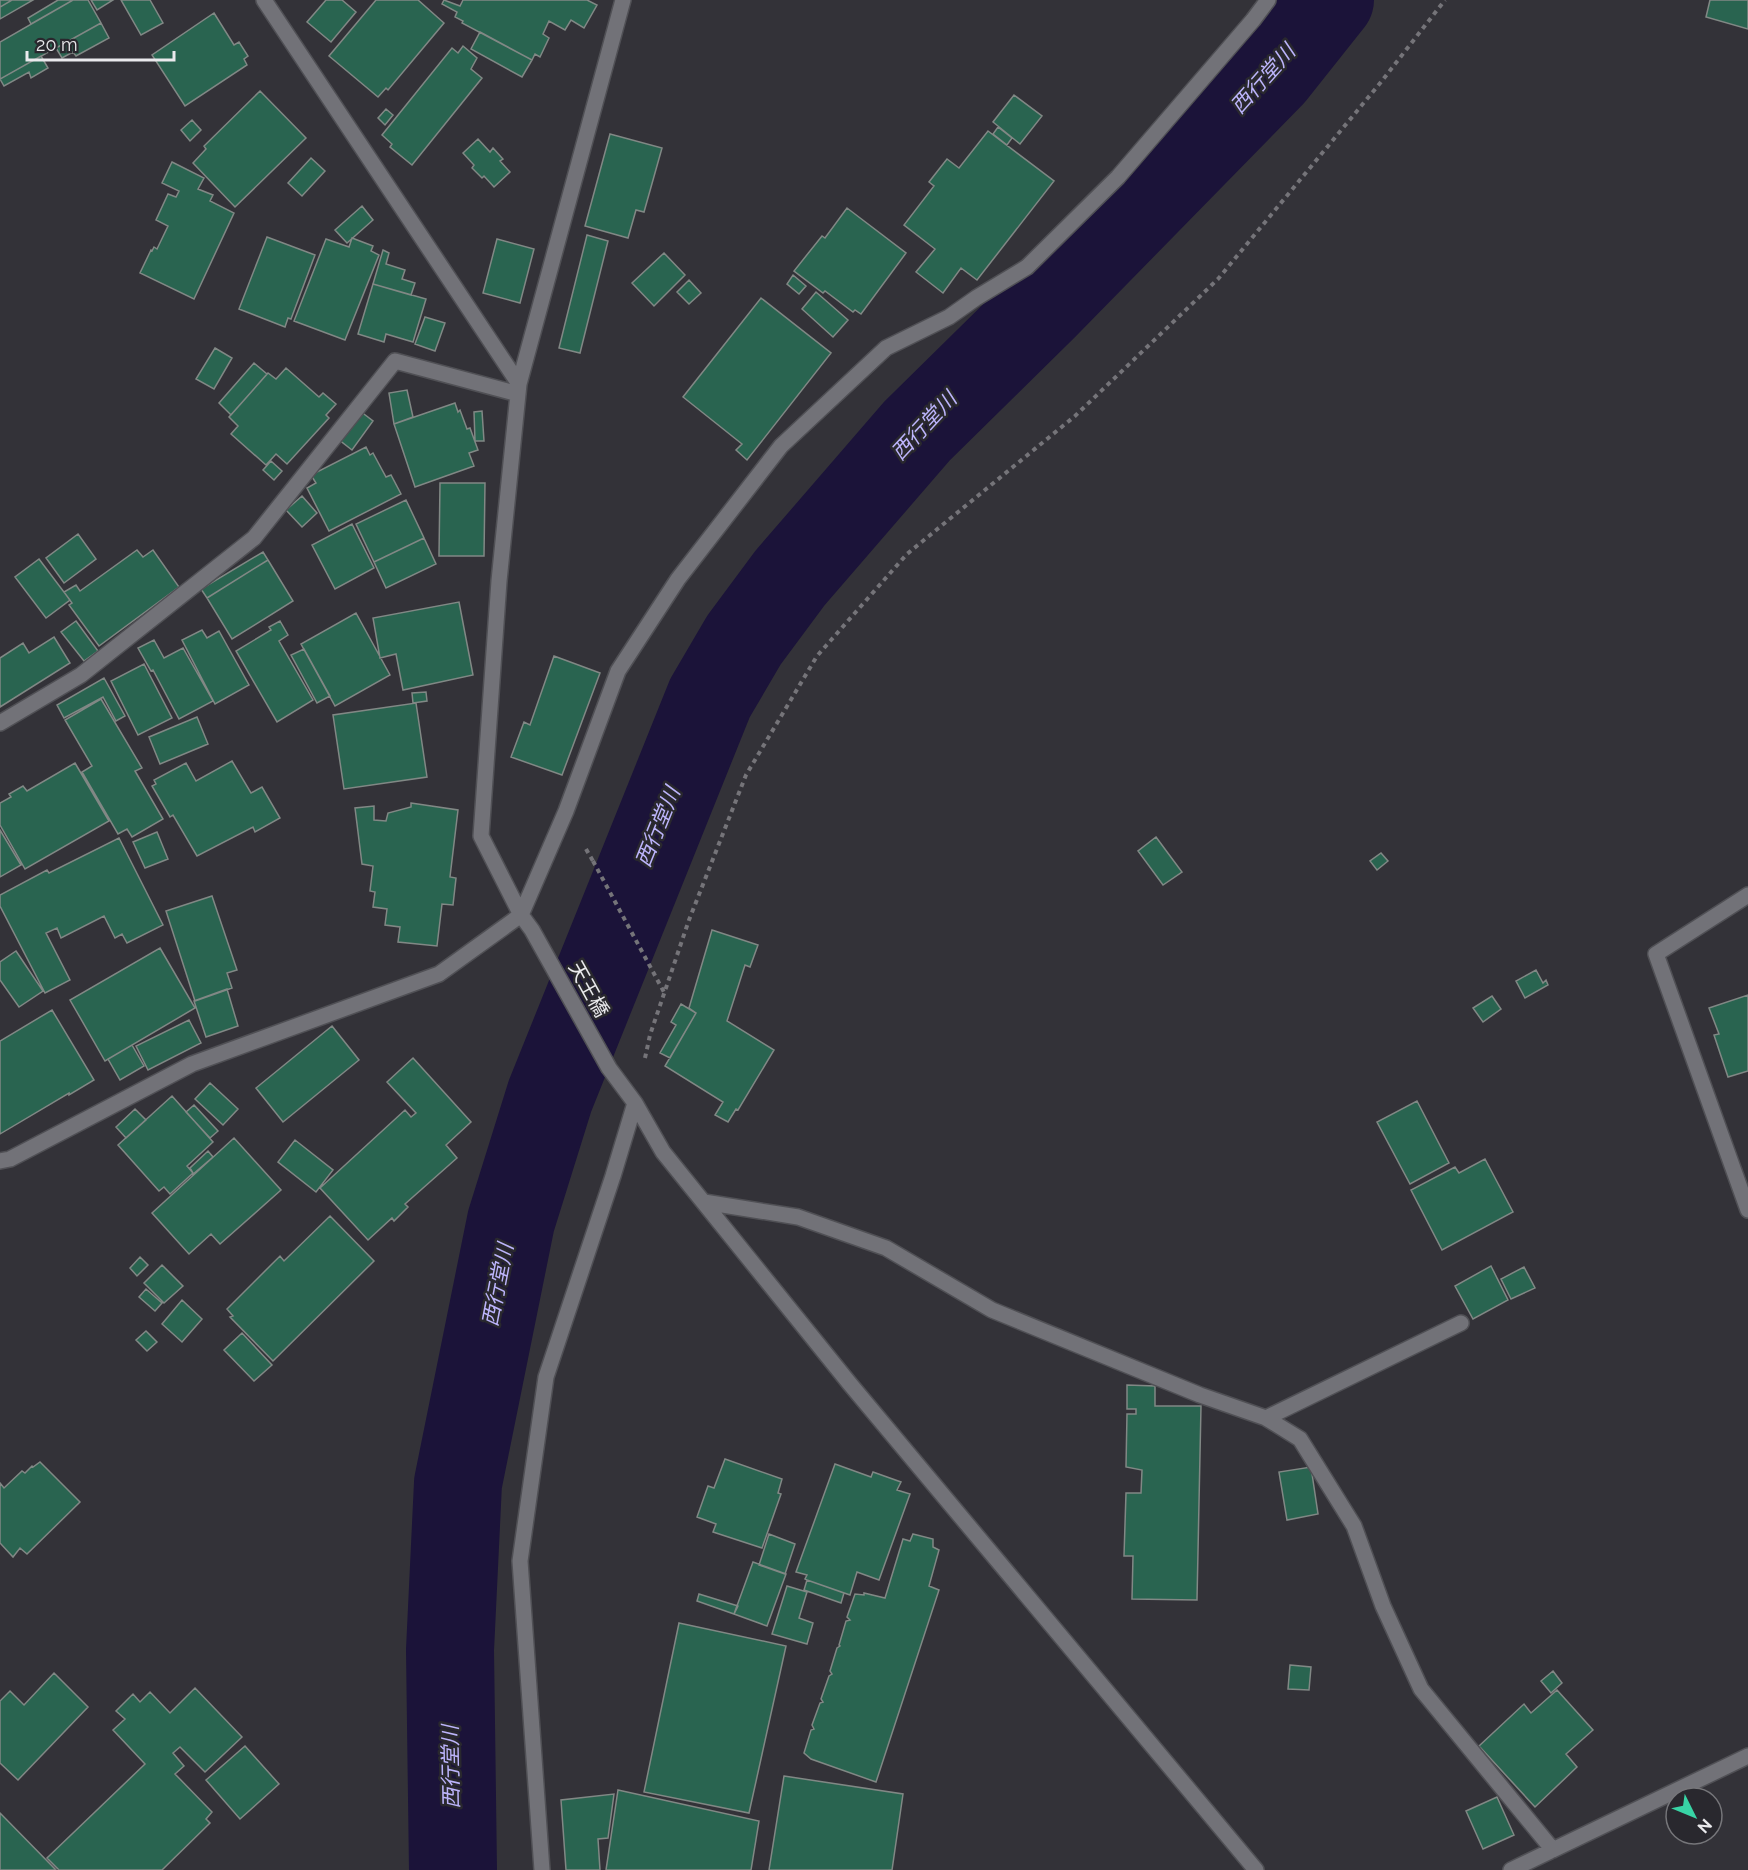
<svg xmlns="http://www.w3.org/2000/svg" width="1748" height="1870" font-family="Raleway,'Noto Sans JP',sans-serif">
<rect width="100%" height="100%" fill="#333238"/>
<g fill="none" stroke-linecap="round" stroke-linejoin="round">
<path stroke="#1b1339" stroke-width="88" d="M 453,1870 L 450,1650 L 458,1483 L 511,1221 L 550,1096 L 710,698 L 744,640 L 790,578 L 917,431 L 1044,306 L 1272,73 L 1330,0"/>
</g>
<path fill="#296450" stroke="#818885" stroke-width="1.5" d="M 0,0 L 12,0 L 0,7 Z
M 12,0 L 33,0 L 0,19 L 0,7 Z
M 58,0 L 73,0 L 31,24 L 28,18 Z
M 73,0 L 88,0 L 101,23 L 0,79 L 0,42 Z
M 91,0 L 113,0 L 97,10 Z
M 121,0 L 150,0 L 163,23 L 141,35 Z
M 326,0 L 342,0 L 356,12 L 331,42 L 307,22 Z
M 376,0 L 418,0 L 444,23 L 388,90 L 386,88 L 378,97 L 329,56 Z
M 444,0 L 460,6 L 463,0 L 587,0 L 597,5 L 584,28 L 571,20 L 565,30 L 549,21 L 543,34 L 549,38 L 540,57 L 535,54 L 532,60 L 462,23 L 463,21 L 455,17 L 457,12 L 442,4 Z
M 1710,0 L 1748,0 L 1748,29 L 1706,17 Z
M 214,13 L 234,45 L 239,42 L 248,56 L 244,59 L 247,65 L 185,106 L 152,55 Z
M 101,23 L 109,38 L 76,56 L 73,52 L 62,58 L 56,48 Z
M 480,32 L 532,60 L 522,77 L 471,49 Z
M 463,46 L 477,58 L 471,69 L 482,78 L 412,165 L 390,147 L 392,144 L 382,135 L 452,48 L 458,53 Z
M 41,56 L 48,68 L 31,78 L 29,72 L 4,86 L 0,79 Z
M 260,91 L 306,138 L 235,207 L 193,163 L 206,149 L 204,146 Z
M 1014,95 L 1042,116 L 1020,144 L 993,122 Z
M 386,109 L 393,115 L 385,125 L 378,118 Z
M 192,120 L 201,130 L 190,141 L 181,130 Z
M 998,127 L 1012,138 L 1007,145 L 993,134 Z
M 988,131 L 1054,181 L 977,280 L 961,268 L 943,293 L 916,272 L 935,249 L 904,225 L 934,186 L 929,182 L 947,159 L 959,168 Z
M 610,134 L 662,148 L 644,212 L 636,210 L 628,238 L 585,226 Z
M 478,139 L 490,152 L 493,148 L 503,159 L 500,161 L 510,172 L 494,187 L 484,176 L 482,178 L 472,168 L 474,165 L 463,153 Z
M 311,158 L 325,171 L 302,196 L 288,183 Z
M 172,162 L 204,178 L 198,189 L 213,195 L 210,201 L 234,213 L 194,299 L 140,273 L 151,250 L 152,251 L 154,247 L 157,249 L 168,226 L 156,220 L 168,194 L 176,197 L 179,191 L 162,183 Z
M 362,206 L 373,220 L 347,243 L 335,230 Z
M 847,208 L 906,253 L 861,314 L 855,310 L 853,312 L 825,291 L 823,293 L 794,271 L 822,236 L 825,238 Z
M 587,235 L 608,241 L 580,353 L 559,348 Z
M 267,237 L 315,255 L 291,319 L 288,318 L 285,327 L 239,309 Z
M 352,238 L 373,246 L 371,251 L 379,255 L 345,340 L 294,321 L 326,239 L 349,247 Z
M 497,239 L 534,249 L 520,303 L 483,293 Z
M 383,250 L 389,253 L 386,264 L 405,270 L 402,279 L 415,283 L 411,295 L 373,284 Z
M 664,253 L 685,275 L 654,306 L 632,283 Z
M 793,275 L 806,286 L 799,294 L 787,284 Z
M 689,280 L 701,293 L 689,304 L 677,292 Z
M 373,284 L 426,299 L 413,342 L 386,334 L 384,342 L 358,334 Z
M 816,292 L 848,320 L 833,337 L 802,309 Z
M 761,298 L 831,353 L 747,460 L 736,450 L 742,444 L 683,397 Z
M 425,317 L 445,323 L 435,351 L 415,344 Z
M 215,348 L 232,358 L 214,389 L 196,379 Z
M 254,363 L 267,374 L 231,415 L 219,403 Z
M 286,368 L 319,397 L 323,393 L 336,404 L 326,415 L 329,418 L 287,464 L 276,454 L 266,465 L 231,434 L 238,426 L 229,417 L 268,373 L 276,379 Z
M 407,390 L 413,417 L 394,424 L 389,393 Z
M 455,403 L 458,412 L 460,410 L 467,429 L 470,428 L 478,450 L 469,453 L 474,466 L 415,487 L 394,424 Z
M 360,411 L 373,421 L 352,450 L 338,439 Z
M 482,411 L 484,441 L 475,441 L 474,412 Z
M 366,447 L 370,455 L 373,453 L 386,477 L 391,475 L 401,494 L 329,531 L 307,488 L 316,483 L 311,475 Z
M 271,461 L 282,471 L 274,480 L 263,470 Z
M 440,483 L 485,483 L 484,556 L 439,556 Z
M 302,496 L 317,513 L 302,527 L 286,510 Z
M 406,500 L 424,538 L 374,562 L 356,524 Z
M 352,524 L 374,568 L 335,589 L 312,545 Z
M 78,534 L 96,559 L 64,583 L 46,558 Z
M 424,538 L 436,564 L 386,588 L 374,562 Z
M 137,550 L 143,557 L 153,550 L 179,587 L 99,646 L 69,605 L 72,603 L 64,592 L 76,585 L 80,591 Z
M 263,552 L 268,560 L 207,598 L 201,589 Z
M 39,559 L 70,600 L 46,618 L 15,577 Z
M 268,560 L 293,601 L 232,639 L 207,598 Z
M 459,602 L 473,675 L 403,690 L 396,654 L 380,658 L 373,618 Z
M 356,613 L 390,675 L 335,706 L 301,644 Z
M 76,621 L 98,651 L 84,661 L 61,632 Z
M 280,621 L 288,635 L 279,641 L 313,700 L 277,722 L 236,651 L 271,630 L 269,627 Z
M 202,630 L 207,638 L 219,631 L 249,685 L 215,704 L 182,640 Z
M 54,637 L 70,663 L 0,707 L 0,658 L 23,643 L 29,653 Z
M 154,640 L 164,658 L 183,648 L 213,701 L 179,719 L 153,670 L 151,671 L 138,648 Z
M 304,649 L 330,696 L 317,703 L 291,655 Z
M 554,656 L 600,673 L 562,775 L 511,757 L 524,722 L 530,725 Z
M 144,664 L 172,718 L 138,735 L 111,681 Z
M 104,678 L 125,716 L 116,721 L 103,697 L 64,718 L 57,705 Z
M 426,692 L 427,701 L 413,703 L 412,693 Z
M 101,699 L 142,768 L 135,771 L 163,819 L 132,837 L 127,829 L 118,834 L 82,772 L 92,766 L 65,720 Z
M 416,703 L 427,777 L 344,789 L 333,715 Z
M 197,717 L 208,744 L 160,764 L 149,737 Z
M 232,761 L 251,793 L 262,787 L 280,818 L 255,832 L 253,827 L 197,856 L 173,815 L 170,817 L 152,786 L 156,784 L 154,780 L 186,763 L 196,781 Z
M 75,763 L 109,821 L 25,869 L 0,825 L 0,803 L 11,797 L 9,794 L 23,786 L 27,791 Z
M 411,803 L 458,810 L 450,877 L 456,878 L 453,905 L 442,904 L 437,946 L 398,942 L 400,927 L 385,925 L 387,909 L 373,907 L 375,892 L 370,891 L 373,866 L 362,864 L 355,808 L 374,806 L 374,820 L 386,821 L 388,813 L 411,807 Z
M 0,830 L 21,865 L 0,877 Z
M 157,832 L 168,859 L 145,868 L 133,842 Z
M 1156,837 L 1182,872 L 1163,885 L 1138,851 Z
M 119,838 L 163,925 L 127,943 L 122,934 L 115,938 L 104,916 L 61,938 L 57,928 L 46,933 L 70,980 L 45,993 L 0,906 L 0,895 L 47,870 L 49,873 Z
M 1381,853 L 1388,861 L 1377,870 L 1370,861 Z
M 212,896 L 237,970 L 227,973 L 232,988 L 195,1001 L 166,911 Z
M 712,930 L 758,945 L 750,967 L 745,965 L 727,1021 L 774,1050 L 738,1110 L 736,1109 L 728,1122 L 715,1115 L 723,1102 L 665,1066 L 696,1013 L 689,1008 Z
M 160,948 L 195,1008 L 105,1061 L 70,1000 Z
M 16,951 L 43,991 L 19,1007 L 0,980 L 0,962 Z
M 1536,970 L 1543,983 L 1546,980 L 1548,985 L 1525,998 L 1516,981 Z
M 227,989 L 238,1026 L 206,1037 L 194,1001 Z
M 1748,995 L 1748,1071 L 1728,1077 L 1714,1035 L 1719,1034 L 1709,1008 Z
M 1492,996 L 1501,1009 L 1483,1022 L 1473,1008 Z
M 681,1004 L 696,1013 L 670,1058 L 660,1053 L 676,1025 L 671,1022 Z
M 52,1010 L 94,1080 L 69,1095 L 69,1093 L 0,1134 L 0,1041 Z
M 189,1020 L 201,1043 L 148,1070 L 136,1046 Z
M 332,1026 L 359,1060 L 283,1122 L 256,1088 Z
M 132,1045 L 144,1066 L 120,1080 L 108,1059 Z
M 413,1058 L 471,1122 L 446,1145 L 457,1158 L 405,1204 L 408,1207 L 394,1221 L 392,1218 L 368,1240 L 320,1188 L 405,1110 L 411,1117 L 416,1113 L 387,1082 Z
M 210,1083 L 238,1109 L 223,1125 L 195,1099 Z
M 172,1096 L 213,1142 L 187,1166 L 193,1173 L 170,1194 L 164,1187 L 159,1191 L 118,1145 Z
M 1417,1101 L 1449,1163 L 1410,1184 L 1377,1122 Z
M 194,1105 L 218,1131 L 210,1138 L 186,1112 Z
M 135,1109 L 146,1120 L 126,1138 L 116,1127 Z
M 234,1138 L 281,1190 L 220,1244 L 211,1234 L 189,1254 L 152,1213 Z
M 295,1140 L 333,1170 L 316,1192 L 278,1162 Z
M 208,1151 L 213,1157 L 192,1175 L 193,1173 L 190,1168 Z
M 1485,1159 L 1513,1212 L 1442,1250 L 1411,1190 L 1455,1167 L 1459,1173 Z
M 330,1216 L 374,1261 L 273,1361 L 230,1317 L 233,1316 L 227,1309 L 280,1256 L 284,1261 Z
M 140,1257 L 148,1265 L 137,1276 L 130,1268 Z
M 162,1265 L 183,1286 L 164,1303 L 144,1283 Z
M 1491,1266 L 1508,1300 L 1473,1319 L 1455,1286 Z
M 1524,1267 L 1535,1288 L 1511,1299 L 1501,1279 Z
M 146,1289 L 162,1303 L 155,1311 L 139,1297 Z
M 182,1300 L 202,1319 L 182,1342 L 162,1324 Z
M 146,1331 L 157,1342 L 147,1351 L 136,1340 Z
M 242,1333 L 272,1365 L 254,1381 L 224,1350 Z
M 1127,1385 L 1155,1386 L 1155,1406 L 1201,1406 L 1197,1600 L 1132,1599 L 1133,1556 L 1124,1556 L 1126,1493 L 1141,1493 L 1142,1470 L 1126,1467 L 1127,1414 L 1136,1414 L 1136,1409 L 1127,1409 Z
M 725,1459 L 782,1479 L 778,1493 L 781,1494 L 762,1548 L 713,1532 L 716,1524 L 697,1517 L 708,1486 L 714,1488 Z
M 40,1462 L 80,1502 L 27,1554 L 20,1548 L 13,1557 L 0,1543 L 0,1483 L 4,1488 L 22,1471 L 25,1473 L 32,1466 L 33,1467 Z
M 835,1464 L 871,1477 L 873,1472 L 901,1482 L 897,1490 L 910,1494 L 879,1580 L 857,1572 L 850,1595 L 807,1580 L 805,1579 L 807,1575 L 796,1572 Z
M 1311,1467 L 1318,1514 L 1287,1520 L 1279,1472 Z
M 769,1534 L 795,1544 L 785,1574 L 759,1565 Z
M 913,1534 L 933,1539 L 933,1547 L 939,1550 L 929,1586 L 939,1590 L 876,1782 L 811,1759 L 804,1753 L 811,1730 L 814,1729 L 812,1725 L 820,1703 L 823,1702 L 821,1699 L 829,1676 L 832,1674 L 830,1671 L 837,1648 L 840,1646 L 839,1645 L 846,1621 L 850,1620 L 847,1617 L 855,1594 L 864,1595 L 864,1593 L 885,1598 L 903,1539 L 910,1541 Z
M 753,1562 L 786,1574 L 767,1626 L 734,1614 Z
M 807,1580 L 844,1593 L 841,1603 L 804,1590 Z
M 787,1586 L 807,1592 L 799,1618 L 813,1623 L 807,1644 L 772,1634 Z
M 699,1594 L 738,1606 L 734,1614 L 697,1601 Z
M 679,1623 L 786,1646 L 749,1813 L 644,1792 Z
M 1290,1665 L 1311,1667 L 1309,1690 L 1288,1689 Z
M 1553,1671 L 1562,1683 L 1551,1693 L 1541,1681 Z
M 54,1673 L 88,1707 L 18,1780 L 0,1763 L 0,1701 L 10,1691 L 24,1705 Z
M 195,1688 L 242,1737 L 205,1772 L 180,1747 L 173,1753 L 184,1766 L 175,1774 L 212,1812 L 206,1819 L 210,1823 L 162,1870 L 59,1870 L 47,1858 L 145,1764 L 113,1730 L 125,1719 L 116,1711 L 133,1694 L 140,1702 L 150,1692 L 170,1713 Z
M 1557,1690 L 1593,1730 L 1566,1754 L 1577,1767 L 1535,1807 L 1479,1746 L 1524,1704 L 1531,1713 Z
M 245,1746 L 279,1784 L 240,1819 L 206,1780 Z
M 784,1776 L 903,1794 L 892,1870 L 769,1870 Z
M 618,1790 L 759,1821 L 751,1870 L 606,1870 Z
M 614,1794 L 608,1838 L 598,1839 L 600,1870 L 566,1870 L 561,1800 Z
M 1497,1797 L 1514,1835 L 1483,1849 L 1466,1811 Z
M 0,1813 L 56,1870 L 0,1870 Z"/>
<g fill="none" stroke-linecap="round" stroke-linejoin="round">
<defs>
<path id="street" d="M 264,0 L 519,384
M 623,0 L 519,384 L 499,581 L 481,836 L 521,915 L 532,930 L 609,1068 L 635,1103 L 663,1152 L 850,1384 L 1256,1870
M 0,723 L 81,675 L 254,538 L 395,361 L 518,394
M 1748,895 L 1656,954 L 1748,1210
M 0,1161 L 10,1159 L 192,1064 L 439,974 L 521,915 L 566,811 L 618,671 L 678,579 L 781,446 L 886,348 L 949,317 L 976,298 L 1027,267 L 1118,177 L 1253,20 L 1268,0
M 704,1202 L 798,1217 L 886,1248 L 992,1310 L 1200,1395 L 1266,1418 L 1300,1439 L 1354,1526 L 1383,1606 L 1421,1689 L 1553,1850
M 1266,1418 L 1461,1323
M 542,1870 L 520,1561 L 546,1377 L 613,1176 L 635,1103
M 1511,1870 L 1748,1756"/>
</defs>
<use href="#street" stroke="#505055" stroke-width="18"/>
<path stroke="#757479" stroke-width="4" stroke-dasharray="4.5 4.5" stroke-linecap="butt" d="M 586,849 L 593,861
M 645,1058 L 650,1035 L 689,920 L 746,775 L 817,656 L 907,554 L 1075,416 L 1218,279 L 1381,82 L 1445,0"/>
<use href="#street" stroke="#727278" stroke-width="15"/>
<path stroke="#757479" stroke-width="4" stroke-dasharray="4.5 4.5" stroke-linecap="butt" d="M 593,861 L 665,994"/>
</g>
<g text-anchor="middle" stroke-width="5" stroke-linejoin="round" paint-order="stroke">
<g font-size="20" fill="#eaeaed" stroke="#29282e">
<text transform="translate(589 989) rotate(61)" y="7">天王橋</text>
</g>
<g font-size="21" font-style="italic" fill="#bcb4fb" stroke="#29282e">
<text transform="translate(1263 79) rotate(-48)" y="7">西行堂川</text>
<text transform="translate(924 426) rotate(-47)" y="7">西行堂川</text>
<text transform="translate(658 827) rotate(-68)" y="7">西行堂川</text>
<text transform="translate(498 1285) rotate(-79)" y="7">西行堂川</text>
<text transform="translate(451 1767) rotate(-91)" y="7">西行堂川</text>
</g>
</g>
<g transform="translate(1694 1816) rotate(133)"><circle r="28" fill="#29282e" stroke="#76767a" stroke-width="1.5"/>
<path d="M0-4.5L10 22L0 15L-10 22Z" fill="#38d4a5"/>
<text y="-9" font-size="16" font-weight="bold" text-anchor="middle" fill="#eaeaed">N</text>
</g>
<path d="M27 51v9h147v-9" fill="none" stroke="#eaeaed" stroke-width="3"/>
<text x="36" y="51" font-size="18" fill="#eaeaed" stroke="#29282e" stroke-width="4.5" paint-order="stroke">20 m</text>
</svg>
